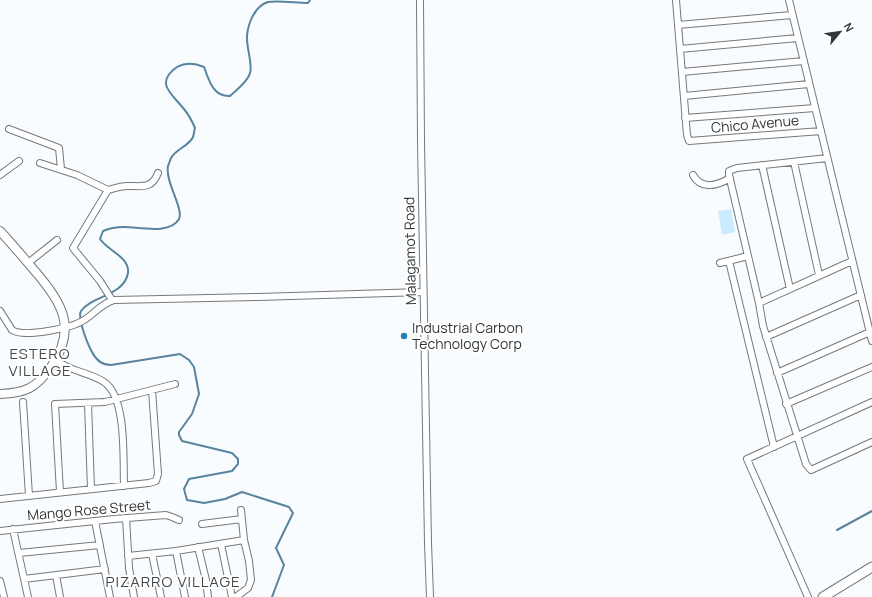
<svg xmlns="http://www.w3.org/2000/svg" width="872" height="597" font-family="Manrope,sans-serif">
<rect width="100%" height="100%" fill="#f9fcfe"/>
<path fill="#cbebff" d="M 731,209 L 735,232 L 722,235 L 718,211 Z"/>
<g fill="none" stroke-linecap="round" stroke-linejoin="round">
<path stroke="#57849e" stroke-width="2" d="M 837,530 L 872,511
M 272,597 L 284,565 L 276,548 L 293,513 L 289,507 L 242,492 L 225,499 L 204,503 L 187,500 L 184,489 L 189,479 L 232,471 L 238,464 L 238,459 L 232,453 L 182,441 L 179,435 L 179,432 L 192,414 L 199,394 L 194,367 L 189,360 L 180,354 L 111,365 C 102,365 96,360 92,352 C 88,345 77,318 81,311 C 91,296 124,296 128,273 C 130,257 108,251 100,239 L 103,231 C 110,228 116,227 124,227 C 139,227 170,235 179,219 C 184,209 165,182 168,166 C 169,164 170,160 171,158 C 176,149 189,146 193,137 C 194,134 194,131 195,128 C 192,121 189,115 184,109 C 172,94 154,83 177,67 C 186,62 195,63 204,67 C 209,80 213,97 230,96 C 236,90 248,82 250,73 C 253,65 246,46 247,36 C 248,23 255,6 268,2 C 277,0 297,3 308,3 L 310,0"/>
<defs>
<path id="minor" d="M 420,0 L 421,141 L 428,543 L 430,597
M 676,0 L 687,135 L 689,141 L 821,131
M 789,0 L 872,341
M 678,25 L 792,15
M 680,49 L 798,38
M 682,72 L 804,61
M 684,96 L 809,84
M 685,118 L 815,108
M 9,129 L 59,148 L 61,169
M 827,158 L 737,168 L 729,171 L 729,175 L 759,303 L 763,326 L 806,464 L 811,470 L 872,442
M 794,162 L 819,275
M 40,163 L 77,175 L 108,190
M 762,165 L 790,289
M 0,175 L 19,161
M 693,175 C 701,190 717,186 730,178
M 729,261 L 774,447
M 28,263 L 57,240
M 720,263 L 748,256
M 112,300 L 100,281 L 73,248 L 108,190 C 115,188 121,186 128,186 C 142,186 152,189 158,173
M 759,303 L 852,261
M 0,311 L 12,330 C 24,338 72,328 84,320 C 94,314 102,303 114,300 L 258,297 L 423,292
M 766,337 L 861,295
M 56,360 C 71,372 89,372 104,382 C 127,397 123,460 124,486
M 777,373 L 870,332
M 23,402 L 29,496
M 88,404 L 91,489
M 786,404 L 872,367
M 60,492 L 55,404 L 105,402 L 175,384
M 0,499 L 149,483 L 156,481 L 158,474 L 152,390
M 126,518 L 129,568 L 134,597
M 95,521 L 110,597
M 202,524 L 242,519
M 13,529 L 28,597
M 0,531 L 114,519 L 166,515 L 172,517 L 179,520
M 221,544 L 232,597
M 198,547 L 206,580 L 208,597
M 176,551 L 185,597
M 19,553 L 100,545
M 152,554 L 161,597
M 128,556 L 176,551 L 244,540
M 56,575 L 60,597
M 24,579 L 105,569
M 0,581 L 4,597
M 236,597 L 248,588 L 251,580 L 249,561 L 244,540 L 241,510
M 808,597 L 747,459 L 872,402"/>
<path id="major" d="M 0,231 C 12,244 23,257 34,270 C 62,302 78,328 51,367 C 36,388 26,393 0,394"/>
<path id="highway" d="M 823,597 L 872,567"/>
</defs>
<use href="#minor" stroke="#73797e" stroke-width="8"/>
<use href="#major" stroke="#73797e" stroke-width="10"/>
<use href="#highway" stroke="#73797e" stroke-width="11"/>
<use href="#minor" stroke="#fff" stroke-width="6"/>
<use href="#major" stroke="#fff" stroke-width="8"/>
<use href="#highway" stroke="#fff" stroke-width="9"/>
</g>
<circle fill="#227fac" stroke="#fff" stroke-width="1.5" cx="404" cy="336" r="4"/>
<g text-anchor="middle" stroke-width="4" stroke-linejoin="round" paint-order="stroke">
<g font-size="14" fill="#343739" stroke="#fff">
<text transform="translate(755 124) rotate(-5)" y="5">Chico Avenue</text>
<text transform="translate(410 251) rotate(-91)" y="5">Malagamot Road</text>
<text transform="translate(89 510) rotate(-5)" y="5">Mango Rose Street</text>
</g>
<g font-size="14" fill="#343739" stroke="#fff" text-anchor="start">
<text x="412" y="333">Industrial Carbon<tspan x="412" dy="16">Technology Corp</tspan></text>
</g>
<g font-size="15" letter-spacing="1" fill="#43494d" stroke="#fff">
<text x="40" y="359">ESTERO<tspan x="40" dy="17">VILLAGE</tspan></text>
<text x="173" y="587">PIZARRO VILLAGE</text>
</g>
</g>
<g transform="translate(840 32) rotate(61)" stroke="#ffffff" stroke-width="3" paint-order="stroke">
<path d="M0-3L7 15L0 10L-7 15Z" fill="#343739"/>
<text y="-6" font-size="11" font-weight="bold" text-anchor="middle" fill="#343739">N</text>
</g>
</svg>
